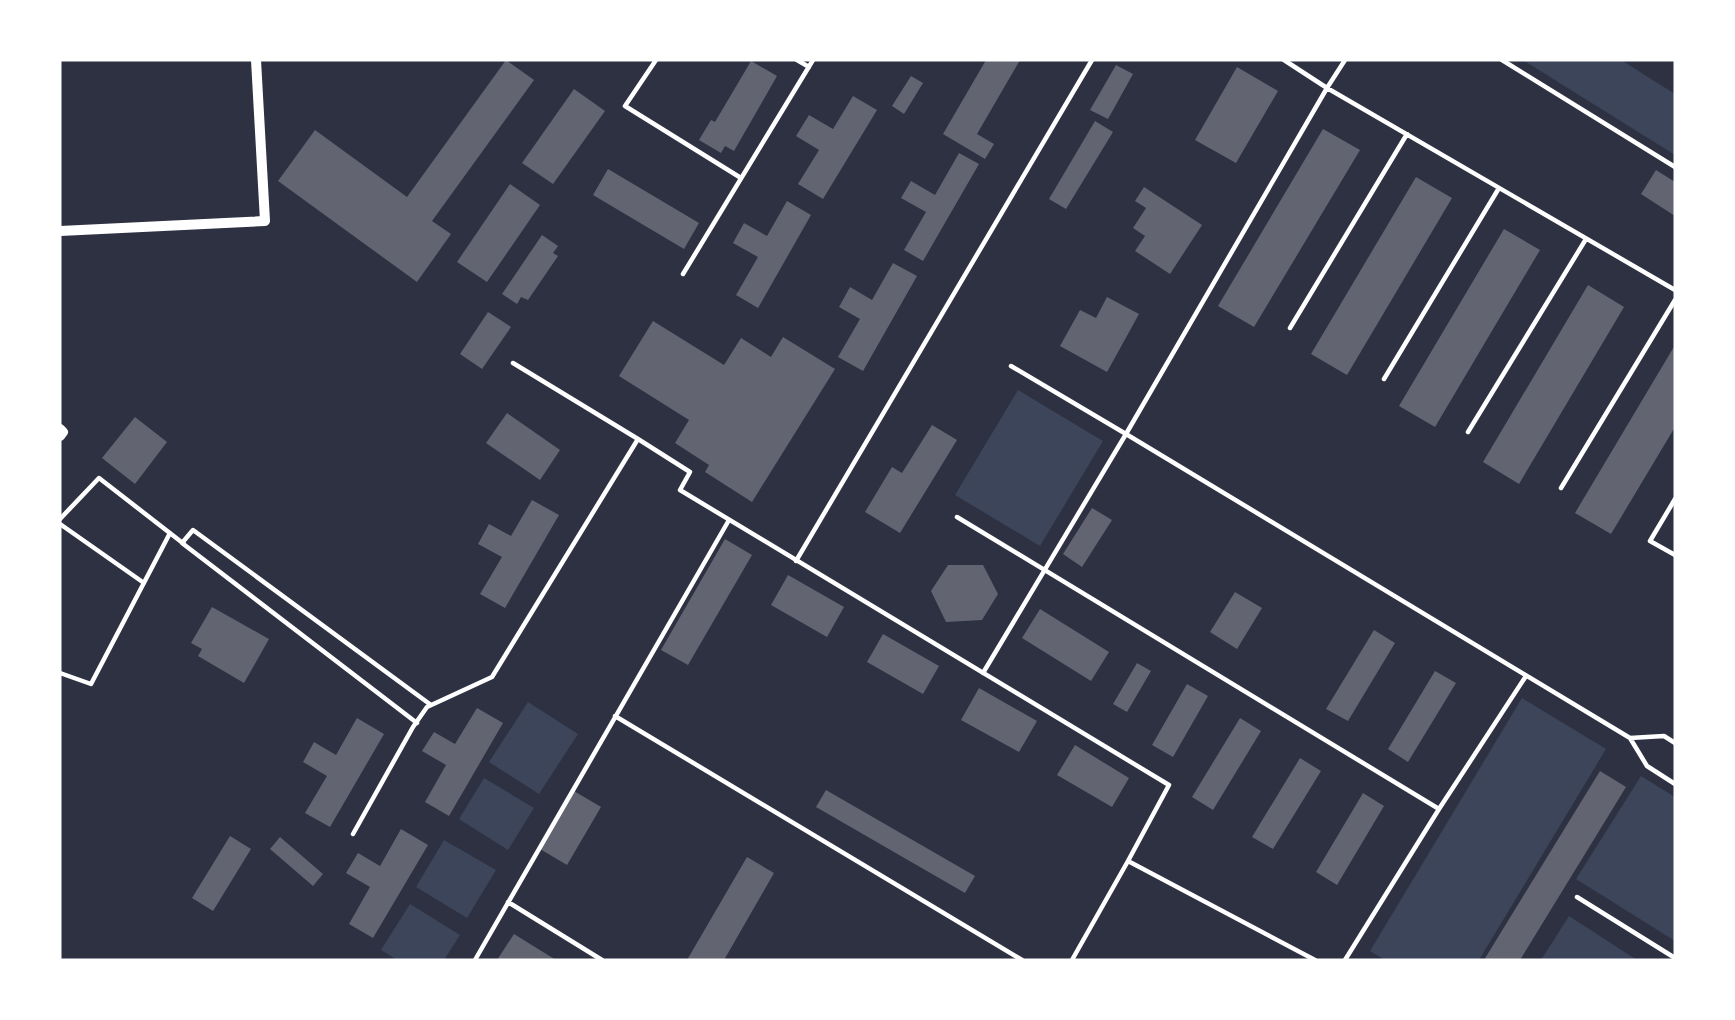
<svg xmlns="http://www.w3.org/2000/svg" width="1735" height="1020" font-family="Lato,sans-serif">
<rect width="100%" height="100%" fill="#2d3142"/>
<path fill="#3c4559" d="M 1523,60 L 1621,60 L 1675,94 L 1675,155 Z
M 1018,390 L 1103,441 L 1040,546 L 955,495 Z
M 1522,698 L 1606,749 L 1479,960 L 1385,960 L 1370,951 Z
M 528,702 L 578,734 L 539,794 L 489,762 Z
M 1641,776 L 1675,797 L 1675,941 L 1576,879 Z
M 484,778 L 534,808 L 508,850 L 459,819 Z
M 444,840 L 496,870 L 467,918 L 416,887 Z
M 410,904 L 460,935 L 444,960 L 397,960 L 381,950 Z
M 1569,916 L 1637,960 L 1541,960 Z"/>
<path fill="#626471" d="M 506,60 L 534,80 L 432,221 L 451,234 L 417,282 L 278,181 L 315,130 L 407,197 Z
M 986,60 L 1020,60 L 977,134 L 994,144 L 985,159 L 943,134 Z
M 751,61 L 777,76 L 734,151 L 725,146 L 721,153 L 699,140 L 711,120 L 715,122 Z
M 1116,65 L 1133,74 L 1108,119 L 1090,110 Z
M 1237,67 L 1278,91 L 1236,163 L 1195,140 Z
M 911,76 L 923,83 L 904,114 L 892,106 Z
M 574,89 L 605,111 L 553,184 L 522,163 Z
M 853,96 L 877,110 L 823,199 L 798,184 L 819,150 L 796,136 L 809,115 L 833,129 Z
M 1095,121 L 1113,132 L 1066,209 L 1049,199 Z
M 1323,129 L 1360,150 L 1254,327 L 1218,306 Z
M 959,153 L 979,164 L 923,261 L 904,250 L 926,212 L 901,198 L 911,181 L 935,195 Z
M 608,169 L 699,223 L 684,249 L 593,195 Z
M 1656,170 L 1675,182 L 1675,216 L 1641,194 Z
M 1416,177 L 1452,198 L 1347,375 L 1311,354 Z
M 510,184 L 540,205 L 487,282 L 457,262 Z
M 1144,187 L 1202,225 L 1170,274 L 1135,251 L 1145,236 L 1133,228 L 1146,208 L 1135,201 Z
M 787,201 L 811,215 L 758,308 L 736,295 L 758,257 L 733,243 L 744,223 L 767,236 Z
M 1504,229 L 1540,250 L 1435,427 L 1399,406 Z
M 542,235 L 558,246 L 553,253 L 558,256 L 528,300 L 521,297 L 517,304 L 502,294 Z
M 893,263 L 917,276 L 863,371 L 838,357 L 860,319 L 839,307 L 850,287 L 872,300 Z
M 1588,285 L 1624,307 L 1519,484 L 1483,462 Z
M 1107,297 L 1139,314 L 1107,372 L 1060,346 L 1080,310 L 1096,318 Z
M 488,312 L 511,327 L 482,369 L 460,354 Z
M 653,321 L 724,365 L 741,338 L 771,357 L 783,337 L 835,369 L 752,502 L 705,472 L 709,465 L 675,443 L 689,420 L 619,376 Z
M 1675,345 L 1675,427 L 1611,534 L 1575,513 Z
M 507,413 L 560,450 L 540,480 L 486,443 Z
M 135,417 L 167,442 L 135,484 L 102,458 Z
M 932,425 L 957,440 L 900,533 L 865,512 L 892,467 L 902,473 Z
M 532,500 L 559,515 L 505,608 L 480,594 L 502,557 L 478,544 L 489,524 L 511,536 Z
M 1092,508 L 1112,520 L 1082,567 L 1063,554 Z
M 725,539 L 752,555 L 688,665 L 661,650 Z
M 948,565 L 983,565 L 998,594 L 982,620 L 946,622 L 931,591 Z
M 788,575 L 844,607 L 827,637 L 771,605 Z
M 1235,592 L 1262,608 L 1237,649 L 1210,632 Z
M 212,607 L 269,639 L 244,683 L 198,656 L 202,649 L 191,643 Z
M 1040,609 L 1109,652 L 1091,681 L 1022,638 Z
M 1374,630 L 1395,643 L 1348,721 L 1326,709 Z
M 883,634 L 939,666 L 923,694 L 867,662 Z
M 1137,663 L 1151,671 L 1127,712 L 1113,704 Z
M 1435,671 L 1456,683 L 1408,762 L 1388,749 Z
M 1187,684 L 1208,696 L 1173,757 L 1152,745 Z
M 979,688 L 1037,721 L 1019,752 L 961,720 Z
M 477,708 L 503,723 L 449,816 L 425,802 L 446,765 L 422,751 L 434,732 L 455,744 Z
M 357,718 L 384,734 L 330,827 L 305,813 L 327,776 L 303,762 L 314,742 L 336,755 Z
M 1240,718 L 1261,731 L 1213,810 L 1192,797 Z
M 1075,745 L 1129,778 L 1112,807 L 1057,775 Z
M 1300,758 L 1321,771 L 1273,849 L 1252,837 Z
M 1600,771 L 1626,787 L 1520,960 L 1484,960 Z
M 826,790 L 975,876 L 965,893 L 816,807 Z
M 574,791 L 601,807 L 567,865 L 540,849 Z
M 1363,793 L 1384,806 L 1337,885 L 1316,872 Z
M 401,829 L 428,845 L 373,938 L 349,924 L 370,887 L 346,873 L 358,853 L 380,866 Z
M 230,836 L 251,849 L 213,911 L 192,898 Z
M 280,837 L 323,874 L 313,886 L 270,849 Z
M 747,857 L 774,873 L 724,960 L 687,960 Z
M 514,934 L 556,960 L 497,960 Z"/>
<g fill="none" stroke-linecap="round" stroke-linejoin="round">
<path stroke="#fff" stroke-width="4.5" d="M 656,60 L 625,106 L 741,178
M 797,60 L 809,67
M 1284,60 L 1327,88 L 1345,60
M 1502,60 L 1675,167
M 683,274 L 813,60
M 1675,290 L 1327,88 L 1126,434 L 1630,738 L 1647,766 L 1675,784
M 1290,328 L 1407,134
M 513,363 L 638,439 L 690,472 L 680,490 L 1169,785 L 1128,861 L 1315,960
M 1384,379 L 1499,188
M 1468,432 L 1586,239
M 1561,488 L 1675,300
M 1675,499 L 1650,541 L 1675,555
M 957,517 L 1439,809 L 1526,676
M 60,519 L 99,478 L 184,544
M 60,524 L 144,583
M 796,561 L 1092,60
M 60,673 L 91,684 L 170,533
M 983,673 L 1126,434 L 1011,366
M 615,716 L 1022,960
M 417,723 L 182,543 L 193,530 L 431,705
M 1630,738 L 1664,736 L 1675,743
M 353,834 L 413,727 L 427,707 L 492,677 L 638,439
M 1577,897 L 1675,958
M 508,902 L 602,960
M 475,960 L 729,520
M 1072,960 L 1128,861
M 1345,960 L 1439,809"/>
<path stroke="#fff" stroke-width="10" d="M 60,231 L 265,221 L 256,60
M 60,429 L 63,432 L 60,436"/>
</g>
<rect width="1735" height="1020" fill="none" stroke="#ffffff" stroke-width="123"/>
</svg>
